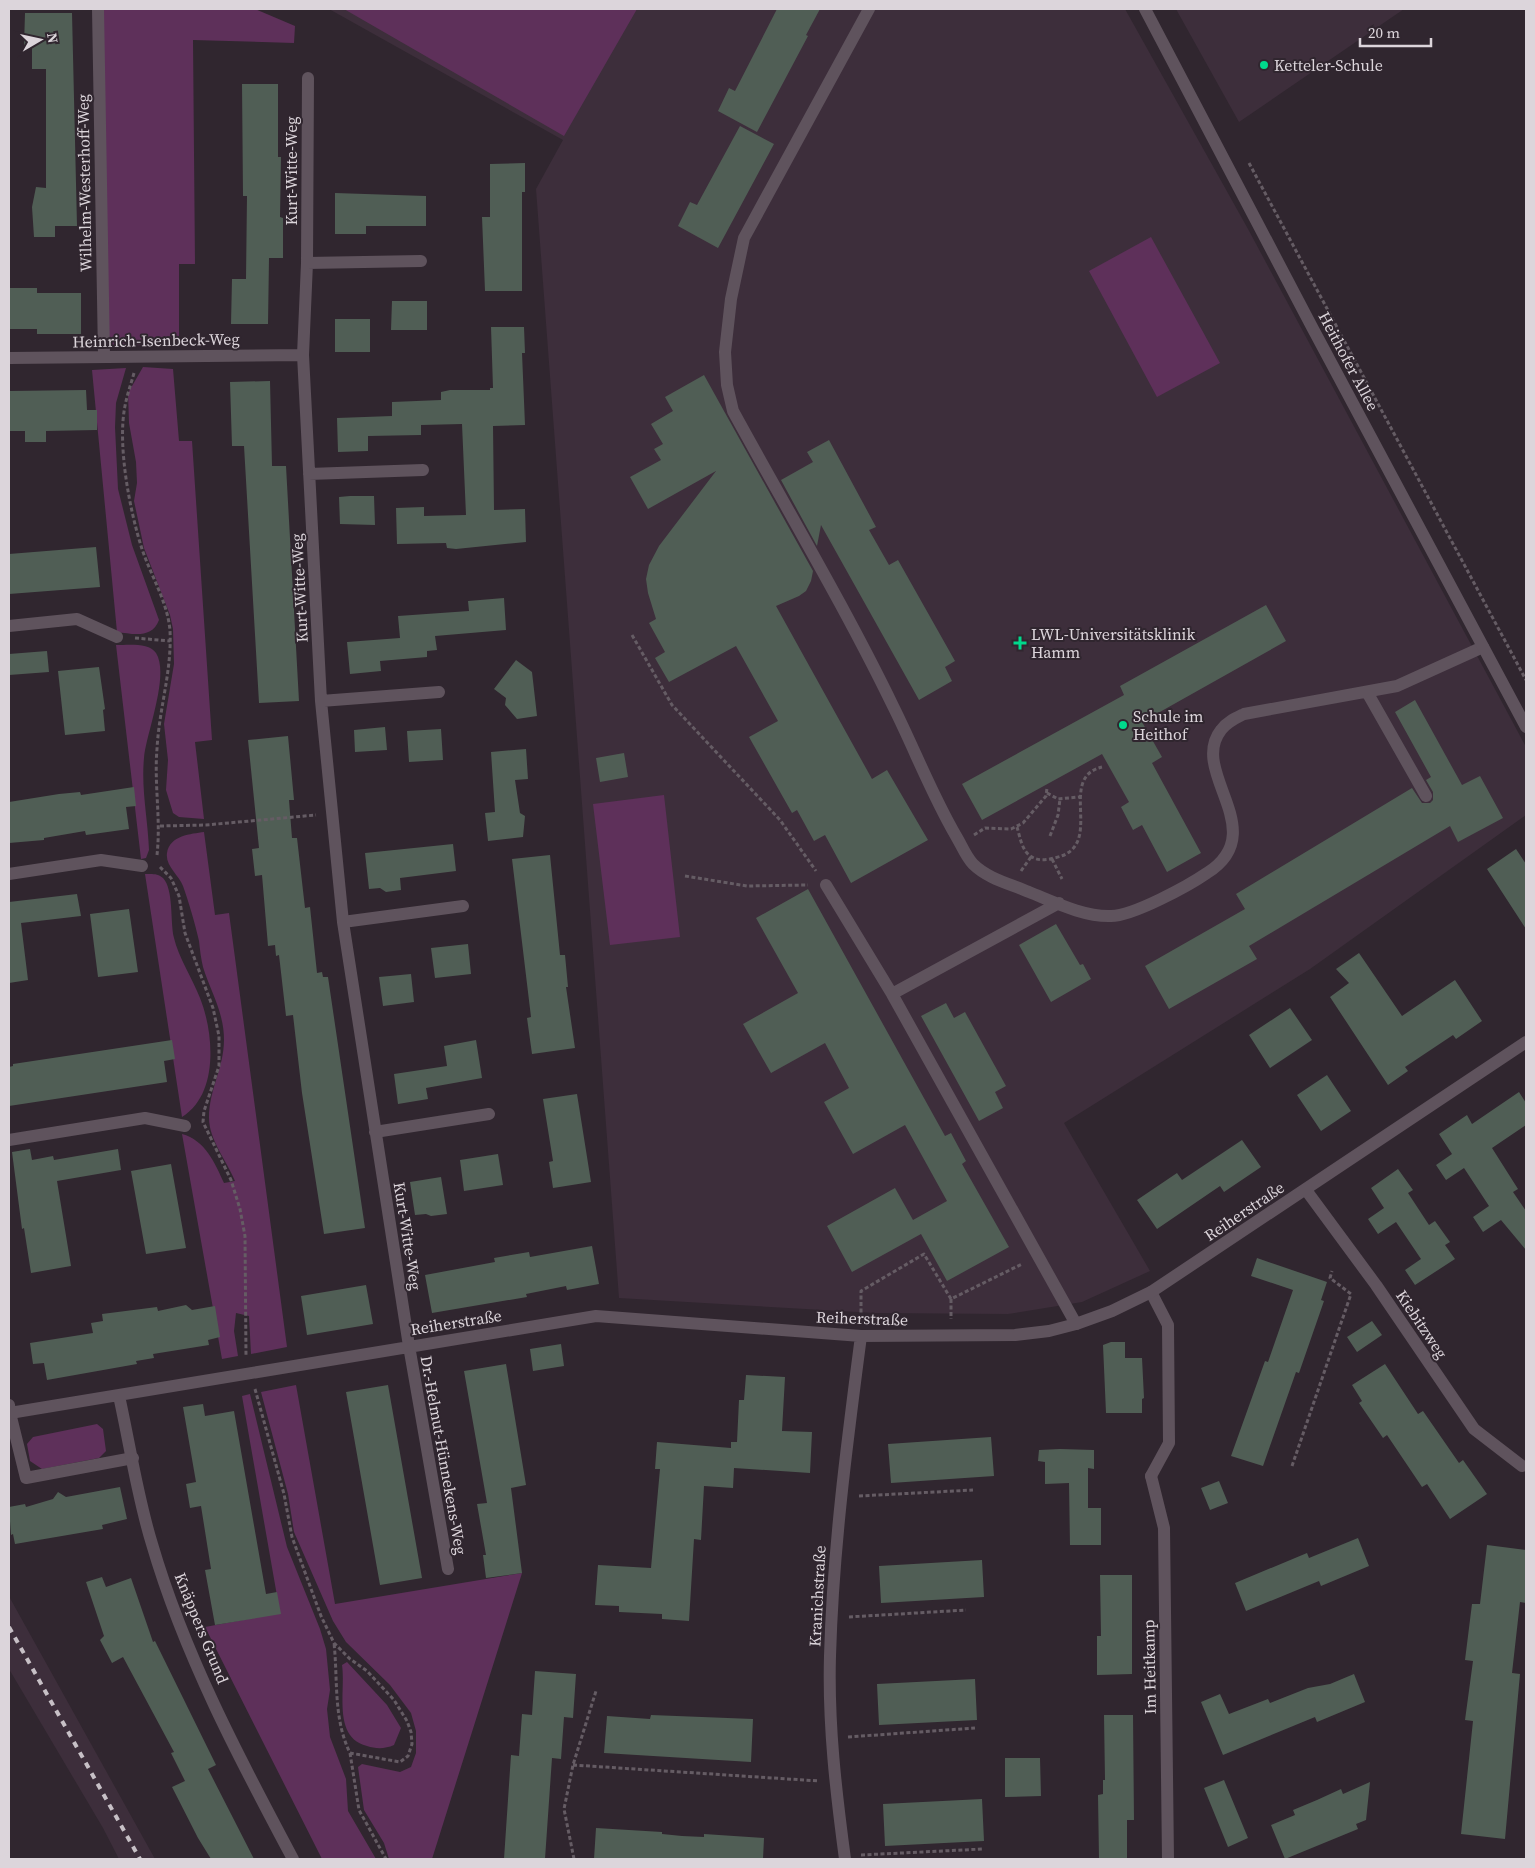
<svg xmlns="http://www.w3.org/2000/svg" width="1535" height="1868" font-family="'Source Serif 4',serif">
<rect width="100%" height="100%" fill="#30262f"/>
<path fill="#3d2e3b" d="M 329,9 L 1125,9 L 1248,229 L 1526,747 L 1526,815 L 1310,969 L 1064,1123 L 1150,1271 L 1082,1302 L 1008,1314 L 875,1313 L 619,1298 L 536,189 L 563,140 Z
M 1176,9 L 1404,9 L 1239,122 Z
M 9,1596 L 11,1600 L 155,1859 L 119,1859 L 103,1828 L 9,1669 Z"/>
<path fill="#5e305a" d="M 101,9 L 255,9 L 295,26 L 294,43 L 193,40 L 195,264 L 179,264 L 179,344 L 108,346 Z
M 344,9 L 637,9 L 564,136 Z
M 1151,237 L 1220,363 L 1157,397 L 1089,271 Z
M 143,367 L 173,369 L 179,441 L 192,441 L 212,740 L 195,742 L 204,819 L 179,817 L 173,813 L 166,790 L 168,760 L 164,724 L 174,664 L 173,629 L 170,615 L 144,548 L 134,501 L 137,483 L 136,462 L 129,423 L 128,393 Z
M 126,368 L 116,403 L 115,427 L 118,489 L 132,545 L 159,620 C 152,639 133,634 117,632 L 92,370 Z
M 116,645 C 127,645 149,642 156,653 C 170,675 146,734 144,758 C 141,789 148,820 149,850 L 146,858 L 141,859 Z
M 664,795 L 680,937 L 610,945 L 593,804 Z
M 204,832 L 215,915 L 229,913 L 287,1347 L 251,1354 L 249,1316 L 236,1313 L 234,1331 L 238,1356 L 222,1359 L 182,1134 C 205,1140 215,1163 224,1183 L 235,1181 C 227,1161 209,1140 209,1118 C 209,1082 232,1059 221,1017 C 217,1000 208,984 203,967 C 201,959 200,950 199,941 C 195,923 189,903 183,886 C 179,875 165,866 167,853 C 170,835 191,834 204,832 Z
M 145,874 C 151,874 158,873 163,878 C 174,890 170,922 174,938 C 178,956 193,980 200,998 C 214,1033 219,1094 182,1117 Z
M 296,1385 L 335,1604 L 522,1573 L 432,1859 L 389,1859 L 384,1843 L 364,1810 L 358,1767 L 362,1764 L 400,1772 L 411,1767 L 416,1753 L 416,1731 L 411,1713 L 390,1685 L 346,1642 L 333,1621 L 294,1532 L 288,1494 L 261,1392 Z
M 250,1394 L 287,1547 L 320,1629 L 326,1649 L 330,1690 L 327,1709 L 330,1737 L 346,1779 L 348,1811 L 376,1859 L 322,1859 L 205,1627 L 280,1613 L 242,1396 Z
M 97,1424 L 103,1429 L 106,1451 L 99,1458 L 42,1469 L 30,1461 L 27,1444 L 33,1437 Z
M 347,1662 L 387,1705 L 401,1728 L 394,1745 C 385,1749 376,1749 367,1746 C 332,1737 346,1691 342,1665 Z"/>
<path fill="#505e55" d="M 777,9 L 820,9 L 806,35 L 808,36 L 757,132 L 718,111 L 729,88 L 735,91 Z
M 25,13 L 72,13 L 77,226 L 55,226 L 55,237 L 34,237 L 32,207 L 36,187 L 46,188 L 46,69 L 32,69 L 32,46 L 24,46 Z
M 242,84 L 278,84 L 278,157 L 281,157 L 280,217 L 283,218 L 283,258 L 269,258 L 268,324 L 231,324 L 232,279 L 246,279 L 247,196 L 243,196 Z
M 740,126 L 774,144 L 718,248 L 678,226 L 690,202 L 697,205 Z
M 525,163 L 525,192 L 522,192 L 522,291 L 485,291 L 482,217 L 490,217 L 490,164 Z
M 335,193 L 426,196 L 426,226 L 366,226 L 366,234 L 335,234 Z
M 9,288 L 37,288 L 37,293 L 81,293 L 81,334 L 37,334 L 37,329 L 9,329 Z
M 392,301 L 427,301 L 427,330 L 391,330 Z
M 335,319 L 370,319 L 370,352 L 335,352 Z
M 491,327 L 524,327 L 525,353 L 522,353 L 525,425 L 493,426 L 494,510 L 525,509 L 526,542 L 456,549 L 447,548 L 446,543 L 397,544 L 396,508 L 424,507 L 424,516 L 466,515 L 462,424 L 421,425 L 421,435 L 368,436 L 368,451 L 338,452 L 337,418 L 392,416 L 392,402 L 441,400 L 441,392 L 450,390 L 490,390 L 490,388 L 493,388 Z
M 704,375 L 813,571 L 811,581 L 806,591 L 799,596 L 776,606 L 872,779 L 887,770 L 928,840 L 851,883 L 825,835 L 814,841 L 797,810 L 792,813 L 749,737 L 778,721 L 736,646 L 669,682 L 655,658 L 665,652 L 649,623 L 656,619 L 648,593 L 646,579 L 649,565 L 659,546 L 716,471 L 648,509 L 630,477 L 661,460 L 654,449 L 663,444 L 651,424 L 673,411 L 665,397 Z
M 270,381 L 272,466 L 286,466 L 299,701 L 259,703 L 244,446 L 232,446 L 230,382 Z
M 86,390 L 87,410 L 97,410 L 97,430 L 46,431 L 46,442 L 25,442 L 25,431 L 9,431 L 9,391 Z
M 829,440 L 876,527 L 869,530 L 889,565 L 898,560 L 955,661 L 945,667 L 952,681 L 919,700 L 821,525 L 817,546 L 781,480 L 813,462 L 807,452 Z
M 350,496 L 374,496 L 375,525 L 340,524 L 339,497 Z
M 96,547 L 100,587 L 9,594 L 9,554 Z
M 504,598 L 506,630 L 435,636 L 437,650 L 427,651 L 427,657 L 380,661 L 381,671 L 350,674 L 347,642 L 400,638 L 398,616 L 469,611 L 468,601 Z
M 1266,605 L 1286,641 L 1142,722 L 1162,757 L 1152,763 L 1201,853 L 1167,872 L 1142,825 L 1133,830 L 1121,807 L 1129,802 L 1102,754 L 982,820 L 962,784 L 1124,695 L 1120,686 Z
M 47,651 L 49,672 L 9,675 L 9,654 Z
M 516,660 L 532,672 L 537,716 L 517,719 L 505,705 L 506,698 L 494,689 Z
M 99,667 L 105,709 L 103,710 L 105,731 L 65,735 L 58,671 Z
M 1415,700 L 1462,785 L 1480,776 L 1503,818 L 1458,842 L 1450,826 L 1249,946 L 1257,959 L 1169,1009 L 1145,966 L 1245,909 L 1236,894 L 1412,788 L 1422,803 L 1430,803 L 1433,800 L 1433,792 L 1426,780 L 1431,777 L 1395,712 Z
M 385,727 L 387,750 L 355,752 L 354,730 Z
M 441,729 L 443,760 L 409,762 L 407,731 Z
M 288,736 L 294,800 L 289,800 L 292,838 L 297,838 L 305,908 L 310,907 L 317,973 L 322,972 L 323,977 L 328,977 L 365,1228 L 324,1234 L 302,1093 L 293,1015 L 286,1016 L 279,955 L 276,956 L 275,945 L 268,946 L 262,875 L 255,876 L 252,849 L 259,848 L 248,740 Z
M 526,749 L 528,779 L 515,780 L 520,813 L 525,816 L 523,837 L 488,841 L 485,813 L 495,812 L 491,752 Z
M 624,753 L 628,777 L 600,782 L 596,758 Z
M 134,787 L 136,806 L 126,807 L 129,829 L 86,835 L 85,831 L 44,838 L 44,840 L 9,843 L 9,802 L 59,794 L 80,792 L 81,795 Z
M 453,844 L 456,871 L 400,878 L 401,890 L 386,892 L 380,888 L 369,889 L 365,853 Z
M 1516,849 L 1526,864 L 1526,929 L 1487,869 Z
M 550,855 L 560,955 L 565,955 L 568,987 L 566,987 L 575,1048 L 532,1054 L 527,1018 L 531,1017 L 512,859 Z
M 808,889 L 945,1136 L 951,1133 L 966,1161 L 962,1164 L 1009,1247 L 947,1281 L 921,1234 L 852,1272 L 827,1226 L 895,1188 L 913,1220 L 947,1201 L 905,1125 L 853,1154 L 824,1102 L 849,1088 L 825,1043 L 771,1073 L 743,1024 L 798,993 L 756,918 Z
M 77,894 L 81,916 L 21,923 L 28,980 L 9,983 L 9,902 Z
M 129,909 L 138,972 L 98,977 L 90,914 Z
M 1056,924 L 1080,965 L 1083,964 L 1091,979 L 1051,1002 L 1019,945 Z
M 468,944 L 471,974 L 435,978 L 431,948 Z
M 1359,953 L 1402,1016 L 1455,980 L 1482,1021 L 1456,1039 L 1453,1035 L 1405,1067 L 1408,1071 L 1388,1085 L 1330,997 L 1349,983 L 1336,969 Z
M 411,974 L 414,1002 L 383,1006 L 379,977 Z
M 946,1003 L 954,1018 L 965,1012 L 1006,1086 L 995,1092 L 1003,1108 L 979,1121 L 921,1016 Z
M 1290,1008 L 1312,1040 L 1270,1068 L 1249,1035 Z
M 172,1040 L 175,1059 L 164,1061 L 167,1082 L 9,1106 L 9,1067 L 13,1066 L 13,1064 Z
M 476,1040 L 482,1078 L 426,1088 L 428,1099 L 398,1104 L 394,1074 L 447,1066 L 444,1046 Z
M 1327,1075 L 1351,1111 L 1321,1131 L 1297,1095 Z
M 1519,1092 L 1526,1103 L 1526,1125 L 1492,1148 L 1518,1189 L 1513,1192 L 1526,1211 L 1526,1250 L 1501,1220 L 1483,1232 L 1473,1217 L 1489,1206 L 1464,1168 L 1446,1180 L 1436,1165 L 1452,1154 L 1439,1134 L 1467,1115 L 1472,1124 Z
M 577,1094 L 591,1182 L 553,1188 L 549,1162 L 553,1161 L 543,1099 Z
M 1242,1140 L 1261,1167 L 1224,1192 L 1220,1186 L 1157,1229 L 1137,1200 L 1177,1173 L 1182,1180 Z
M 30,1149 L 32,1160 L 53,1156 L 54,1160 L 118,1149 L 121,1170 L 57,1181 L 71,1266 L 31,1273 L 24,1228 L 22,1229 L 12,1152 Z
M 498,1154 L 503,1185 L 464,1191 L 460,1160 Z
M 171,1164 L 186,1248 L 146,1254 L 131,1171 Z
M 1398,1169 L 1413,1190 L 1408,1193 L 1429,1225 L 1435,1221 L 1450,1242 L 1445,1245 L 1455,1259 L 1415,1285 L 1405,1270 L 1421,1259 L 1396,1222 L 1378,1234 L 1368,1219 L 1384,1208 L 1371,1188 Z
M 441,1177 L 447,1214 L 431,1216 L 426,1214 L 415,1215 L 410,1182 Z
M 592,1246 L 599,1284 L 567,1290 L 566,1286 L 526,1294 L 527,1297 L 432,1313 L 425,1275 L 495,1262 L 494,1258 L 529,1252 L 530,1257 Z
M 1257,1258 L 1327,1282 L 1321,1300 L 1324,1301 L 1299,1373 L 1296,1372 L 1263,1466 L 1231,1456 L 1265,1361 L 1268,1362 L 1293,1290 L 1251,1276 Z
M 366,1285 L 373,1324 L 307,1335 L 301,1296 Z
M 186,1305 L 192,1310 L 215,1306 L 220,1337 L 208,1340 L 209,1345 L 153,1354 L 154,1358 L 136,1361 L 137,1364 L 47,1380 L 44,1363 L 33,1364 L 30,1343 L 93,1333 L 91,1323 L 103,1321 L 102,1314 L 157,1307 L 158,1311 Z
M 1372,1321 L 1382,1335 L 1357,1352 L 1347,1337 Z
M 1111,1342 L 1125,1342 L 1125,1358 L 1142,1358 L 1144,1398 L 1142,1399 L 1142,1413 L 1106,1413 L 1103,1345 Z
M 561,1344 L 564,1366 L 533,1371 L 530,1349 Z
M 506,1364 L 526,1485 L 511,1488 L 522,1573 L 486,1578 L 483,1555 L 486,1555 L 477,1504 L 487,1503 L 464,1371 Z
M 1385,1364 L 1418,1414 L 1423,1411 L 1459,1463 L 1463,1460 L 1487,1494 L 1450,1519 L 1427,1484 L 1422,1487 L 1387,1435 L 1383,1438 L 1359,1403 L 1362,1401 L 1352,1385 Z
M 746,1375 L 785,1377 L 782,1431 L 812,1432 L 810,1473 L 734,1468 L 733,1488 L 704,1486 L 701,1540 L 694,1539 L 689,1621 L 662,1619 L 662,1614 L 619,1612 L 619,1606 L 595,1605 L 598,1565 L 651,1568 L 660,1469 L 655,1469 L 657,1442 L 731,1448 L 731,1442 L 737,1442 L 739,1400 L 744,1400 Z
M 388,1385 L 422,1578 L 380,1585 L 346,1392 Z
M 203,1404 L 205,1416 L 234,1411 L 266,1594 L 277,1592 L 281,1614 L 215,1625 L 205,1570 L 211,1569 L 201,1506 L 190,1508 L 186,1484 L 196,1482 L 183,1407 Z
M 991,1437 L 994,1476 L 891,1483 L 888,1444 Z
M 1060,1449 L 1094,1450 L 1094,1469 L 1088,1468 L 1088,1508 L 1101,1508 L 1101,1545 L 1070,1545 L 1069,1483 L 1045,1484 L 1045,1462 L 1038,1461 L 1039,1450 Z
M 1219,1481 L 1228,1503 L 1210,1510 L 1201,1488 Z
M 120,1487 L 127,1519 L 102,1525 L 103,1529 L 15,1544 L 13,1534 L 11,1535 L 9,1507 L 25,1504 L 26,1507 L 53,1499 L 58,1492 L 66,1497 Z
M 1358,1538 L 1369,1566 L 1321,1586 L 1319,1581 L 1246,1611 L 1235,1583 L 1307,1553 L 1309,1558 Z
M 1487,1545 L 1526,1550 L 1526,1603 L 1520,1602 L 1512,1673 L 1520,1674 L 1505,1839 L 1461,1834 L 1473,1721 L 1465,1720 L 1473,1661 L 1465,1660 L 1472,1604 L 1480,1604 Z
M 982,1560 L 984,1597 L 881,1603 L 879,1566 Z
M 1100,1575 L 1132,1575 L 1132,1674 L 1097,1675 L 1097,1636 L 1101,1636 Z
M 102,1577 L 106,1587 L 131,1578 L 153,1642 L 155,1641 L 216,1765 L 208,1769 L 254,1859 L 211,1859 L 198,1838 L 172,1787 L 185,1781 L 171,1753 L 174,1752 L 123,1657 L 112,1663 L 100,1640 L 104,1636 L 86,1582 Z
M 535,1671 L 576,1674 L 573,1718 L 564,1717 L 561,1759 L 552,1758 L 545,1859 L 504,1859 L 511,1755 L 519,1756 L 522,1714 L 532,1715 Z
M 1354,1674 L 1365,1702 L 1317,1722 L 1315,1717 L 1223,1755 L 1201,1702 L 1220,1694 L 1229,1714 L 1268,1699 L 1270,1703 L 1308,1688 L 1330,1684 Z
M 975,1679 L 977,1720 L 879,1725 L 877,1684 Z
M 651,1715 L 753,1719 L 751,1762 L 604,1753 L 607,1716 L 650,1719 Z
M 1104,1715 L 1133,1715 L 1134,1820 L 1127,1820 L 1127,1859 L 1099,1859 L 1098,1795 L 1103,1794 L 1103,1780 L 1105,1780 Z
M 1005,1758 L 1040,1758 L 1041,1796 L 1005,1797 Z
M 1224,1780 L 1248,1838 L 1228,1847 L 1204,1788 Z
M 1370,1782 L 1366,1820 L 1356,1824 L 1358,1829 L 1285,1859 L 1271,1825 L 1295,1815 L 1293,1810 L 1317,1800 L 1341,1789 L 1343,1794 Z
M 982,1799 L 984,1841 L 885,1846 L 883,1804 Z
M 596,1828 L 662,1832 L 662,1834 L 682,1836 L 704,1837 L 704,1834 L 764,1838 L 763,1859 L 594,1859 Z"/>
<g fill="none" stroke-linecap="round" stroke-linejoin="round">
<path stroke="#655c64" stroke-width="3" stroke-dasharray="4 2.5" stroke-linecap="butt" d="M 1249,163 L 1526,680
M 134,373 C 131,384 127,395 125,406 C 117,445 130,512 142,549 C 151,576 168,603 170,631 C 172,671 159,709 157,749 C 154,784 161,819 157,855
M 632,635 L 672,705 L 780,820 L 816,871
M 135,638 L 170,641
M 1047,793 L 1058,799 L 1079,797
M 160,826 L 206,825 L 316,815
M 1017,827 C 1020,837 1022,852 1032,857 C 1038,861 1047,860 1054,858 C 1108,848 1055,778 1102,767
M 974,835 L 985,828 L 1011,829 L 1023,823 L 1046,796 L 1047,788
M 1050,836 L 1058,815 L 1060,799
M 1052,859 L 1062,879
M 160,867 L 171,878 L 179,896 L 185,933 L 213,1008 L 219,1036 L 219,1066 L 204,1111 L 203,1122 L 231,1180 L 240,1209 L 245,1236 L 246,1357
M 1021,871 L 1031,857
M 685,876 L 747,886 L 808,885
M 951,1299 L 951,1319
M 861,1319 L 861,1291 L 924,1254 L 951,1299 L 1022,1264
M 255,1389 L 284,1494 L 292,1537 L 321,1616 L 334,1643 L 350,1659 L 367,1671 L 394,1700 L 407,1721 L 411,1732 L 412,1744 L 408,1756 L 400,1762 L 350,1753 C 333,1718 338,1680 334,1643
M 1292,1466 L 1351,1294 L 1330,1278 L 1332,1271
M 859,1496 L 973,1490
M 849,1617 L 966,1610
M 848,1737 L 975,1728
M 350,1753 L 359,1810 L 386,1859
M 573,1765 L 819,1781
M 861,1855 L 983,1849
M 574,1859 L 564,1809 L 573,1765 L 596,1691"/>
<path stroke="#5f535d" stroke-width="12" d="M 869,9 L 744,238 L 731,299 L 725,352 L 727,385 L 733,411 C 786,508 845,607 893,706 C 915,750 931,793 956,836 C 961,844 966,857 973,864 C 988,879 1011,884 1029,892 C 1054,902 1084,917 1111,916 C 1133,916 1188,886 1207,873 C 1273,831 1188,772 1221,730 C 1227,722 1236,718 1244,714 L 1397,686 L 1483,647
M 1367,692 L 1426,796
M 826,885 L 892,994
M 1059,903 L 892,994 L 1076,1324
M 1151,1292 L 1168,1325 L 1169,1443 L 1151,1476
M 10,1413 L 26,1478 L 133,1458"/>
<path stroke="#5f535d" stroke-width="12" d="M 98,9 L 104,356
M 1145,9 L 1312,327 L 1526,727
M 308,78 L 307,263 L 303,355 L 321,701 L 343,922 L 409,1346 L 448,1569
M 307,263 L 421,261
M 9,358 L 303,355
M 309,474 L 423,470
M 9,626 L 77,619 L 117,637
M 321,701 L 439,692
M 9,874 L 101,860 L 142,866
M 343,922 L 463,906
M 375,1132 L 489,1114
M 9,1140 L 145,1118 L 185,1126
M 1306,1190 L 1376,1285 L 1474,1429 L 1522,1466
M 119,1396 C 130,1445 137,1496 152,1544 C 184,1654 239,1758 293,1859
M 9,1405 L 10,1413 L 596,1316 L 861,1336 L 1015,1335 L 1049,1331 L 1076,1324 L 1112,1311 L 1151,1292 L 1526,1042
M 1151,1476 L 1164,1528 L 1168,1859
M 845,1859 C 836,1792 828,1724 830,1656 C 833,1549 847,1443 861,1336"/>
<path stroke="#c7c0c6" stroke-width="4" stroke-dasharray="6 6" stroke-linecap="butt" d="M 9,1627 L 140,1859"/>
</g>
<g fill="#00d98c" stroke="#30262f" stroke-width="2">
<circle cx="1264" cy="65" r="5"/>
<path d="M1017.5 635.5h5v5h5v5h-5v5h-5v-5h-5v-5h5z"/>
<circle cx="1123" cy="725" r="5"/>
</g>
<g text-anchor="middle" stroke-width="4" stroke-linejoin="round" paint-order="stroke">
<g font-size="16" fill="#dcd5db" stroke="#30262f" text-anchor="start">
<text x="1274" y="71">Ketteler-Schule</text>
<text x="1031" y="640">LWL-Universitätsklinik<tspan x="1031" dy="18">Hamm</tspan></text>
<text x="1133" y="722">Schule im<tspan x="1133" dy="18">Heithof</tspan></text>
</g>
<g font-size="16" fill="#dcd5db" stroke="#30262f">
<text transform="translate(291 171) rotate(-90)" y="6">Kurt-Witte-Weg</text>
<text transform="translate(84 183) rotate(-91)" y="6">Wilhelm-Westerhoff-Weg</text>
<text transform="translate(156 340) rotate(-1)" y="6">Heinrich-Isenbeck-Weg</text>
<text transform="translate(1349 361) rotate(62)" y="6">Heithofer Allee</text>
<text transform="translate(299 588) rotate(-93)" y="6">Kurt-Witte-Weg</text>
<text transform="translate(1244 1211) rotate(-34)" y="6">Reiherstraße</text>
<text transform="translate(408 1236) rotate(81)" y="6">Kurt-Witte-Weg</text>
<text transform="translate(862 1318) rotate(2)" y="6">Reiherstraße</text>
<text transform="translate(456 1322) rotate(-9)" y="6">Reiherstraße</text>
<text transform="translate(1422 1324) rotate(56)" y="6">Kiebitzweg</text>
<text transform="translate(444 1455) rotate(80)" y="6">Dr.-Helmut-Hünnekens-Weg</text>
<text transform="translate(817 1596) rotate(-87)" y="6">Kranichstraße</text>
<text transform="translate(202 1628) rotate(68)" y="6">Knäppers Grund</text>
<text transform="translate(1149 1667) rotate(-91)" y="6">Im Heitkamp</text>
</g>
</g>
<rect width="1535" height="1868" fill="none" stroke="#dcd5db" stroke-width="20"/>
<g transform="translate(40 40) rotate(81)" stroke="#30262f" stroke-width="4" paint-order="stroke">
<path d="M0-4L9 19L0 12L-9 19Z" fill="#dcd5db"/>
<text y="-8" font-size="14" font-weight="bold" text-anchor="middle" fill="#dcd5db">N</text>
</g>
<path d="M1360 38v8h71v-8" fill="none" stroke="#dcd5db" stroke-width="2.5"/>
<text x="1368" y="38" font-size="15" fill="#dcd5db" stroke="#30262f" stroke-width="4" paint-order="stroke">20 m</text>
</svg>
